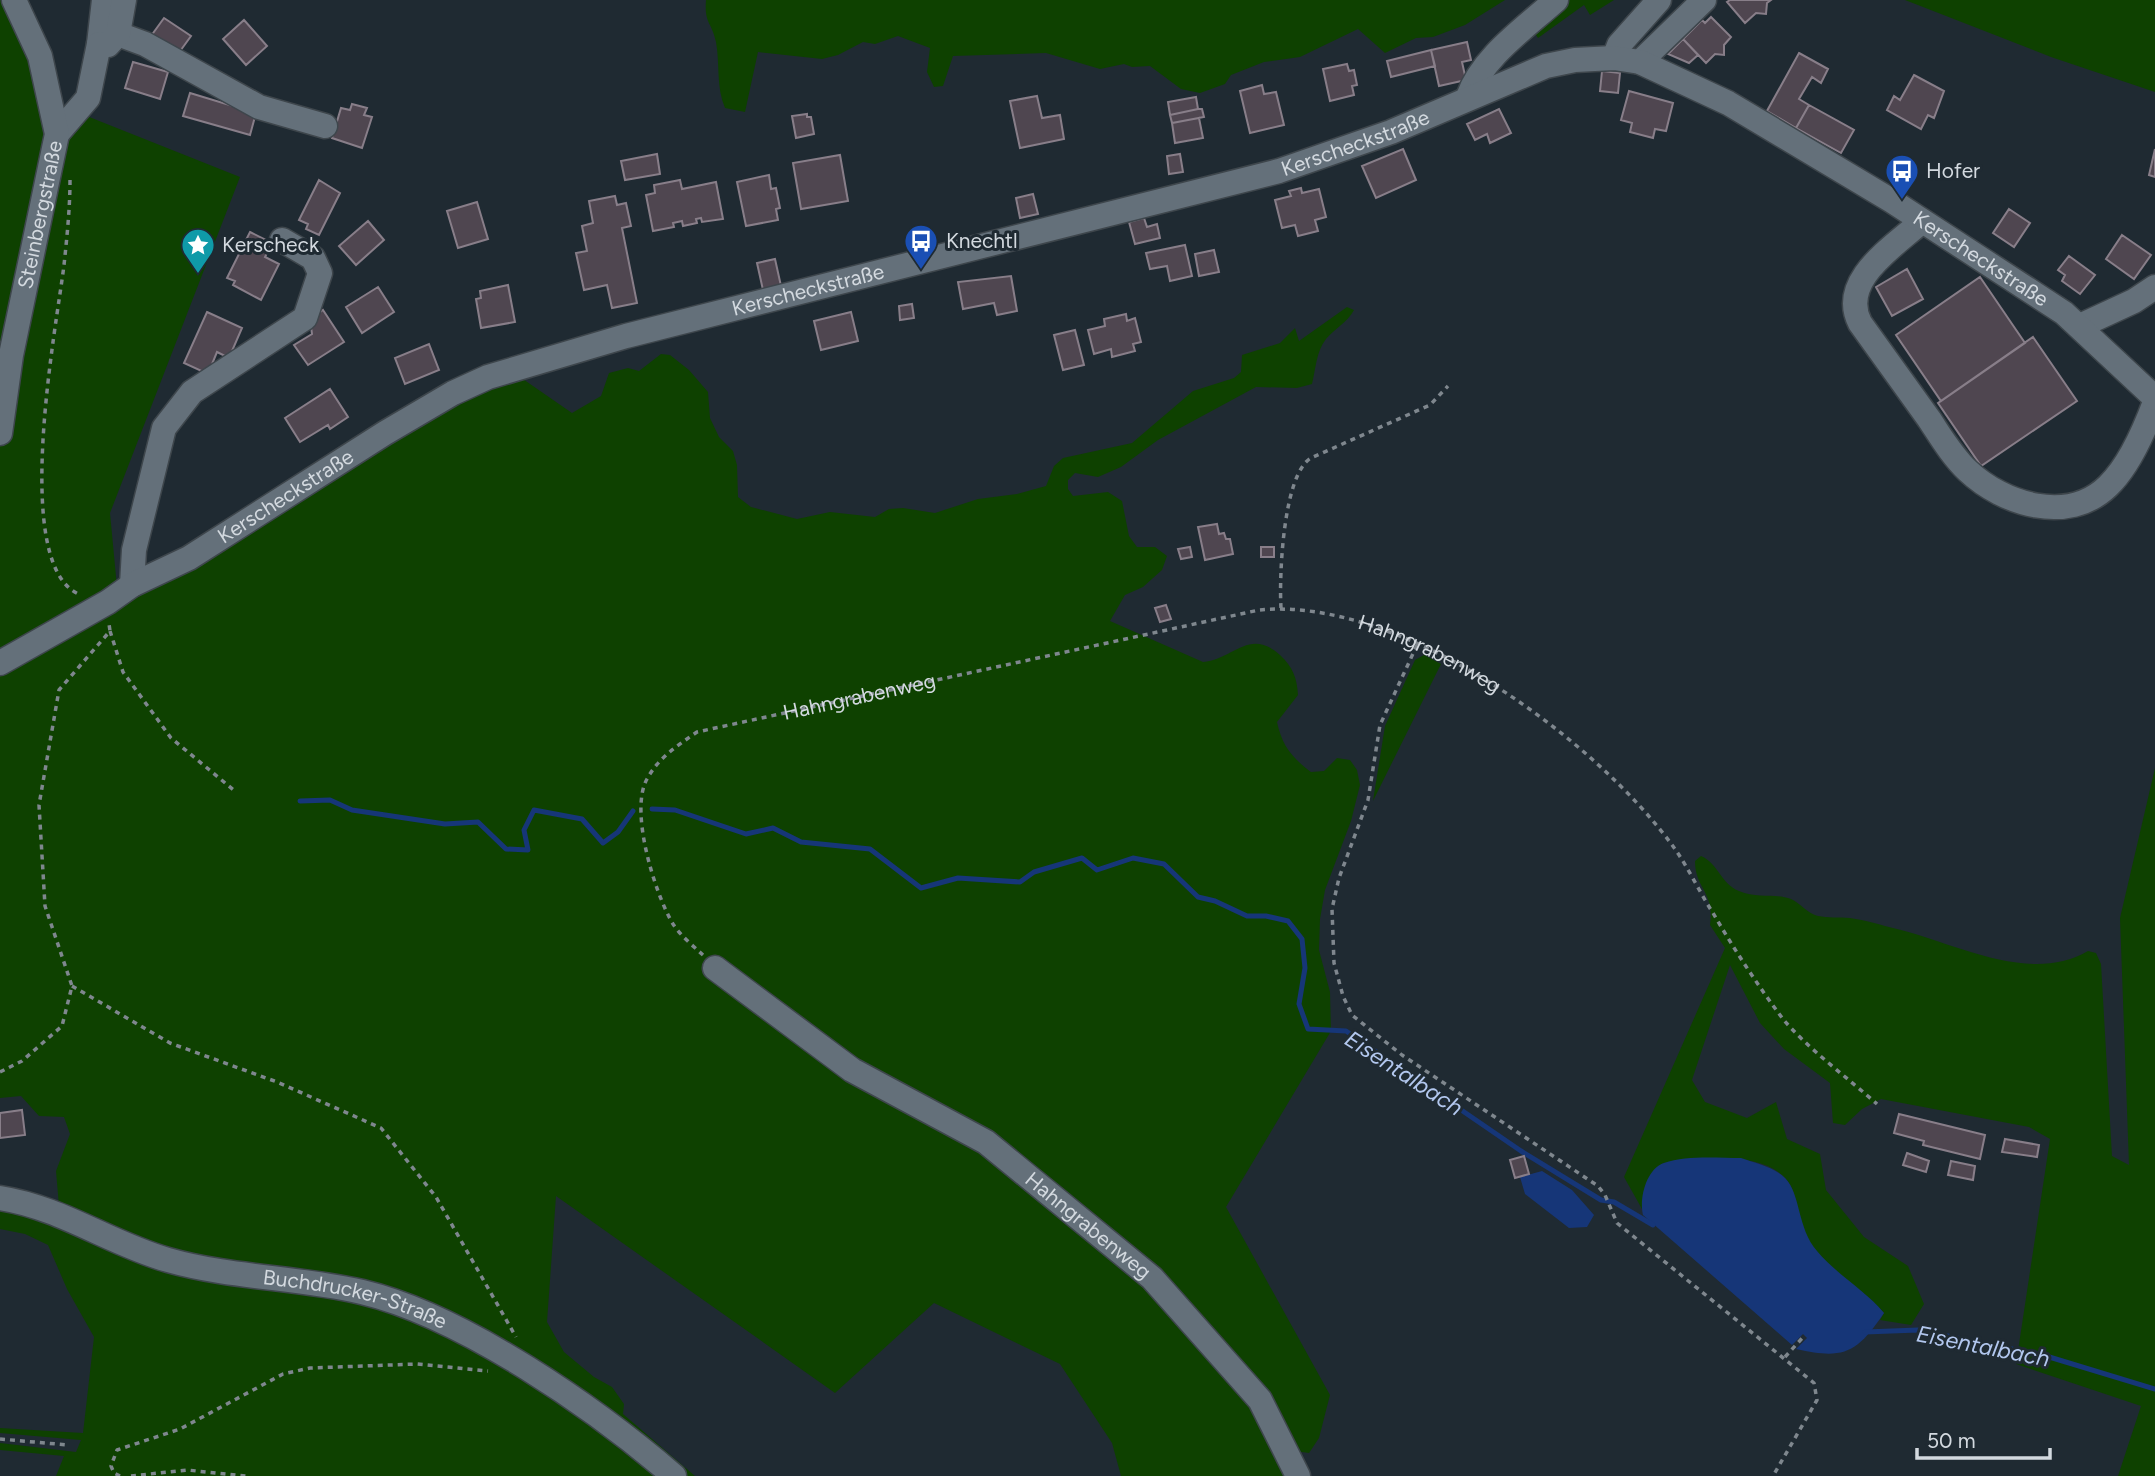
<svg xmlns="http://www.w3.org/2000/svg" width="2155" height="1476" font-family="Figtree,sans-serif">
<rect width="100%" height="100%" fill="#1f2a32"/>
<path fill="#0e4100" d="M 0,0 L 5,0 L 44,99 L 240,177 L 110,513 L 117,587 L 0,660 Z
M 706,0 L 1505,0 L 1465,25 L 1433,37 L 1416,38 L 1385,53 L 1358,29 L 1300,57 L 1264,62 L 1231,75 L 1225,84 L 1200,93 L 1181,89 L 1150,66 L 1132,67 L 1124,64 L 1100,69 L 1046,53 L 953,56 L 943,86 L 934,87 L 927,72 L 930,48 L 898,36 L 875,44 L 863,42 L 838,55 L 822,59 L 758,52 L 745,112 L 725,108 C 716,87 720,64 716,42 C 712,22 704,24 706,0 Z
M 1563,0 L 1614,0 L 1590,15 L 1584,5 L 1538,38 L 1532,29 Z
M 1905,0 L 2155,0 L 2155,92 L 2051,57 Z
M 1347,307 L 1354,310 C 1347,323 1335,328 1326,339 C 1316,352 1316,368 1312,384 L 1297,388 L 1256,387 L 1158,440 L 1121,467 L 1098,477 L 1075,473 L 1068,480 L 1068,489 L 1073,496 L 1108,492 L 1122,501 L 1129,536 L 1137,547 L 1155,547 L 1167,556 L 1162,570 L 1143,587 L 1125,595 L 1110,621 L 1203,662 C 1233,660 1249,627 1280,655 C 1293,667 1297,678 1298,695 L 1277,722 C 1282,745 1291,757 1311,772 L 1324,771 L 1337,758 L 1350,760 L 1357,770 L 1360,785 L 1351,821 L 1325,890 L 1320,919 L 1319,950 L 1330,992 L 1331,1031 L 1226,1207 L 1330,1395 L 1319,1438 L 1309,1453 L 1280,1449 L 1293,1476 L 1121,1476 L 1112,1443 L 1060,1364 L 934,1303 L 835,1393 L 556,1196 L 547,1322 L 564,1352 L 594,1377 L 612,1387 L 624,1404 L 623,1414 L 695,1476 L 686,1476 L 494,1340 L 187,1257 L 59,1206 L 56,1171 L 70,1134 L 64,1117 L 39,1116 L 21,1096 L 0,1098 L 0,674 L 193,566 L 457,402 L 520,377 L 572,413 L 601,396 L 609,373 L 628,368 L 639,371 L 661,354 L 670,355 L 689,370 L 708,392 L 710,418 L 719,437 L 733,451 L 737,465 L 738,497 L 751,507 L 797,519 L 830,512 L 875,517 L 889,509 L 903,508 L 935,513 L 978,499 L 1017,494 L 1046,486 L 1054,466 L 1063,458 L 1132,443 L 1193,391 L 1234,378 L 1241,372 L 1242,355 L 1280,343 L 1295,328 L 1299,341 Z
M 1424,655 L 1441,664 L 1373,801 L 1385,726 L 1415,660 Z
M 2155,768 L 2155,1476 L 2118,1476 L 2141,1406 L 2016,1364 L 2050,1139 L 2029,1127 L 1881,1099 L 1862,1109 L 1845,1125 L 1833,1123 L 1830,1083 L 1784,1049 L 1760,1023 L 1730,965 L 1692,1080 L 1705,1102 L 1747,1118 L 1776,1102 L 1787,1139 L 1820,1154 L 1826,1190 L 1864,1237 L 1908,1266 L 1924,1304 L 1911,1325 L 1880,1320 L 1884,1313 C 1861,1286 1826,1271 1807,1239 C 1796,1221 1800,1196 1786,1179 C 1760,1149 1698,1159 1663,1163 L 1645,1186 L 1642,1209 L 1624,1177 L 1725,948 L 1710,925 C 1715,892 1695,889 1695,861 L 1701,856 C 1719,864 1720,883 1739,891 C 1758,899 1776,893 1791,899 C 1800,903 1808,914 1818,916 C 1828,918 1839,917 1850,918 C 1865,920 1881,925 1897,929 C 1955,943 2030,985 2088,951 L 2096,953 L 2101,964 L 2112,1156 L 2129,1165 L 2120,918 Z
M 0,1205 L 358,1298 L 486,1353 L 664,1476 L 56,1476 L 64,1456 L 0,1450 L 0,1443 L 76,1452 L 81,1440 L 0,1433 L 0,1428 L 83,1433 L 94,1337 L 67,1289 L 48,1245 L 25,1234 L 0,1229 Z"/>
<path fill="#163678" d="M 1741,1158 C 1755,1163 1774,1167 1785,1178 C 1801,1194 1797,1228 1817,1251 C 1837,1275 1864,1289 1884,1313 C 1857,1353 1844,1360 1796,1349 L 1807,1338 L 1803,1334 L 1792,1345 L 1643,1215 C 1639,1199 1646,1169 1664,1163 C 1686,1155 1718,1158 1741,1158 Z
M 1542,1171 L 1572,1190 L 1594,1215 L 1587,1227 L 1569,1228 L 1525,1194 L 1520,1177 Z"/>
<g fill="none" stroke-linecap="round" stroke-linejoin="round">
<path stroke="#163678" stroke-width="5" d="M 300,801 L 330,800 L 352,810 L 445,824 L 478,822 L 506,849 L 528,850 L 524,830 L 534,810 L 582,819 L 603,843 L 618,832 L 633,811
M 652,809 L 675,810 L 746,834 L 773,828 L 801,842 L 870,849 L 921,888 L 958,878 L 1020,882 L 1034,872 L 1082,858 L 1097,870 L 1133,858 L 1164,864 L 1198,897 L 1215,901 L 1247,916 L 1266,916 L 1288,921 L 1302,939 L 1305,968 L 1299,1004 L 1308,1029 L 1346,1031 L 1521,1151 L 1601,1200 L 1614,1202 L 1653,1225
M 1865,1332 L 1918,1330 L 2046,1356 L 2155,1389"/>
</g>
<path fill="#4f4650" stroke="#887e89" stroke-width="2" d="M 1730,0 L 1771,0 L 1767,3 L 1766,14 L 1756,13 L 1745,23 L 1727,2 Z
M 1711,17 L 1731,37 L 1724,45 L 1724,55 L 1715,54 L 1706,63 L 1683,39 L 1702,20 L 1705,23 Z
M 164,18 L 191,36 L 178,54 L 151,36 Z
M 244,20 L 267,46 L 246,65 L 223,39 Z
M 1683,39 L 1698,55 L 1689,63 L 1668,54 Z
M 1467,42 L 1471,60 L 1462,62 L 1466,80 L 1439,86 L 1431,50 Z
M 1431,50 L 1435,66 L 1391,77 L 1387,61 Z
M 1799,53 L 1828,69 L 1821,83 L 1812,77 L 1799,99 L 1809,105 L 1796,128 L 1767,111 Z
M 133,62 L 168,72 L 160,99 L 125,88 Z
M 1347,64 L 1349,71 L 1354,70 L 1357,85 L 1352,86 L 1354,95 L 1330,101 L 1323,69 Z
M 1602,71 L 1620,73 L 1618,93 L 1600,91 Z
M 1914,75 L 1944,91 L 1934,118 L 1928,115 L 1921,129 L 1887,110 L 1894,96 L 1900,100 Z
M 1262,85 L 1264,94 L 1276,92 L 1284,125 L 1250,133 L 1240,91 Z
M 1629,91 L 1673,103 L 1666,131 L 1655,129 L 1653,138 L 1630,132 L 1632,123 L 1621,120 Z
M 190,93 L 256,113 L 250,135 L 183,116 Z
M 1037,96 L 1042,118 L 1060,115 L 1064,139 L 1020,148 L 1010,101 Z
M 1196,97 L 1198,109 L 1170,115 L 1168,102 Z
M 352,104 L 367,108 L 364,115 L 372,117 L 362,148 L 332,138 L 341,108 L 350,110 Z
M 1809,105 L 1854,130 L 1841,153 L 1796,128 Z
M 1198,109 L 1202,109 L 1204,117 L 1172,123 L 1170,115 Z
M 1499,109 L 1511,133 L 1490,143 L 1487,134 L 1475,140 L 1467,124 Z
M 807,114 L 807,117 L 811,117 L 814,134 L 796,138 L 792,116 Z
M 1199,118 L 1203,138 L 1175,143 L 1172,123 Z
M 1403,149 L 1416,180 L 1376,198 L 1362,166 Z
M 2155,149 L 2155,177 L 2149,175 Z
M 657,154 L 660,174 L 625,180 L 621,161 Z
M 1180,154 L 1183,172 L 1169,174 L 1167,156 Z
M 840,155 L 848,201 L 801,209 L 793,163 Z
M 769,175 L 771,189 L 776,188 L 780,208 L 776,209 L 778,220 L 746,226 L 737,182 Z
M 319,180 L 340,193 L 319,235 L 306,229 L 308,224 L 299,220 Z
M 680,180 L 682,189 L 716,182 L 723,219 L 702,222 L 701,218 L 696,219 L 697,223 L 683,226 L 682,221 L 673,223 L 674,227 L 653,231 L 646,195 L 655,193 L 654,185 Z
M 1301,188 L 1302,193 L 1319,189 L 1326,217 L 1315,220 L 1318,231 L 1298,236 L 1295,225 L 1282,228 L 1275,200 L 1291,196 L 1289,191 Z
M 1033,194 L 1038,214 L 1020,218 L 1016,198 Z
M 615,196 L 617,205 L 626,203 L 631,226 L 622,228 L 637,303 L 612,308 L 607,285 L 584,290 L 576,253 L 587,251 L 582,226 L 593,223 L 589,201 Z
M 477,202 L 488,239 L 458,248 L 447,211 Z
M 2009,209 L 2030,223 L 2014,247 L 1993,233 Z
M 1144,218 L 1147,227 L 1157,224 L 1160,238 L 1135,244 L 1129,222 Z
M 368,221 L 384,240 L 356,265 L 339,246 Z
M 250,232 L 272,243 L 265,257 L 279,264 L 261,300 L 233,285 L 235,281 L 227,278 Z
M 2122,235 L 2151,255 L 2134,279 L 2106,259 Z
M 1185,245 L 1192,276 L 1170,281 L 1167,266 L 1150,269 L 1146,253 Z
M 1214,250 L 1219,272 L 1199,276 L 1195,254 Z
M 2069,256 L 2095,275 L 2080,294 L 2062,281 L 2065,275 L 2058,270 Z
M 775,259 L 781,286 L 763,290 L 757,263 Z
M 1907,269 L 1923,299 L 1892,316 L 1876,287 Z
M 1011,276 L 1017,311 L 997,315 L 994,303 L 963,309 L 958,282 Z
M 1980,277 L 2025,343 L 1941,401 L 1896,335 Z
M 508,285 L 515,322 L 481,328 L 476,299 L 481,298 L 480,291 Z
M 378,287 L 394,312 L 362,333 L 346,307 Z
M 912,304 L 914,318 L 900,320 L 899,306 Z
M 323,310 L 344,342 L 308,365 L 294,345 L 312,334 L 310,319 Z
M 207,312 L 242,328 L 229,358 L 217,352 L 208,374 L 184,363 Z
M 851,312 L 858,341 L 821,350 L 814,321 Z
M 1126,314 L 1127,321 L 1135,318 L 1141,342 L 1133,344 L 1135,351 L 1112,357 L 1111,349 L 1094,354 L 1088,330 L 1105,326 L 1104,319 Z
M 1075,330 L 1084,365 L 1063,370 L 1054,335 Z
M 2033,337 L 2077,401 L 1981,466 L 1938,403 Z
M 429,344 L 439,370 L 405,384 L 395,358 Z
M 330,389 L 348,417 L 330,429 L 328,425 L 300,442 L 285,418 Z
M 1217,524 L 1219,534 L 1224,533 L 1226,539 L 1230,539 L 1233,554 L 1205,560 L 1198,527 Z
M 1190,547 L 1192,557 L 1181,559 L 1178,549 Z
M 1261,547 L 1274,547 L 1274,557 L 1261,557 Z
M 1166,605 L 1171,619 L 1160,622 L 1155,608 Z
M 22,1110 L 25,1135 L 0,1138 L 0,1113 Z
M 1899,1114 L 1985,1135 L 1980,1159 L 1923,1145 L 1924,1141 L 1894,1133 Z
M 2005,1139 L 2039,1145 L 2037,1157 L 2002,1152 Z
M 1907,1153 L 1929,1161 L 1926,1172 L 1903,1165 Z
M 1524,1156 L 1529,1174 L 1515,1178 L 1510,1160 Z
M 1951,1161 L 1975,1166 L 1973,1180 L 1948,1175 Z"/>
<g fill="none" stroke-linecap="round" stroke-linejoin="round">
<defs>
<g id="minor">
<path d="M 118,34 L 145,44 L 259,107 L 325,126"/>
<path d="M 99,44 L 104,0"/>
<path d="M 1614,58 L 1619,45 L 1659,0"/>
<path d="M 1640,62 L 1704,0"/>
<path d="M 1468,97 C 1482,57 1525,28 1556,0"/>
<path d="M 57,134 L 88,98 L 99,44 L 108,45 L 118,34 L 124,0"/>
<path d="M 1922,221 C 1895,246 1838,280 1860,323 C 1883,355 1906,387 1929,419 C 1941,437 1952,456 1968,471 C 2003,504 2068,525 2108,486 C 2129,466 2145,429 2155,402"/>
<path d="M 2080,326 L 2134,301 L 2155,287"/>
<path id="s2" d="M 0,433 L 11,355 L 57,134 L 40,56 L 14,0"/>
<path d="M 132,585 L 134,550 L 164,428 L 192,392 L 305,318 L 320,273 L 313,258 L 282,240"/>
<path id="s3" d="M 0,663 L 108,602 L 132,585 L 189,558 L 385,433 L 453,393 L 488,377 L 626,336 L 1279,171 L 1391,132 L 1546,66 L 1575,60 L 1614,58 L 1640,62 L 1728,103 L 1892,201 L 2064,313 L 2155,398"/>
<path id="s4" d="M 715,968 L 852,1070 L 986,1142 L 1152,1278 L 1260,1400 L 1298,1476"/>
<path id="s5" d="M 0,1198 C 60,1207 111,1244 168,1260 C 231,1278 298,1277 362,1292 C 463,1316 595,1408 674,1476"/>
</g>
</defs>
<use href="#minor" stroke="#3e464c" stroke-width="27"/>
<g stroke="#7f878e" stroke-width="3.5" stroke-dasharray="5 5" stroke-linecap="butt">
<path d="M 70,180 C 70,208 67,237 64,265 C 57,324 9,569 81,595"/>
<path d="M 1281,608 C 1279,577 1283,474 1311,458 L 1430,405 L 1448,386"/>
<path d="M 110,631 L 123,672 L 171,738 L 236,792"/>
<path d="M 1417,645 L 1380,725 L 1368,800 L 1339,878 L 1332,909 L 1334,963 L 1343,996 L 1352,1015 L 1402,1055 L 1598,1186 L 1605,1195 L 1617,1223 L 1814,1383 L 1817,1400 L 1773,1476"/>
<path id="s1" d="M 703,955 C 693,946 680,935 673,924 C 655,894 629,811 647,779 C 659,757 677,746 697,732 L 1259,610 C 1401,596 1596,739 1675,849 C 1689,869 1700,893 1713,913 C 1734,949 1758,986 1783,1019 C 1806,1047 1849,1079 1877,1104"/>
<path d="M 72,986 L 170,1043 L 277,1082 L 381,1128 L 436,1197 L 516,1337"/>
<path d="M 0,1072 L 22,1061 L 62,1026 L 72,986 L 45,906 L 39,805 L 59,690 L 110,631 L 109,624"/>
<path d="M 1785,1357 L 1805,1335"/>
<path d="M 0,1439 L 68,1445"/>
<path d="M 120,1476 L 114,1473 L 111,1466 L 117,1450 L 180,1429 L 283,1374 L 310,1368 L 417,1364 L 488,1371"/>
<path d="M 131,1476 L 187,1470 L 246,1476"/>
</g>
<use href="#minor" stroke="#64707a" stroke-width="24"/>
</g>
<defs>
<symbol id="bus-pin" viewBox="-11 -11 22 30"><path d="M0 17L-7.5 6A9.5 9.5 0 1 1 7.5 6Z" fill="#1a4fb4" stroke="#1f2a32"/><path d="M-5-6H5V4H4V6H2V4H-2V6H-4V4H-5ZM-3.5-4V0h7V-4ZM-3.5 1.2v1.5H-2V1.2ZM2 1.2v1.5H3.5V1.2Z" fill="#fff"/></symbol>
<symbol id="sight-pin" viewBox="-11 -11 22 30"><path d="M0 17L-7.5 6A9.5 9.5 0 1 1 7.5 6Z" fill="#0f9aa8" stroke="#1f2a32"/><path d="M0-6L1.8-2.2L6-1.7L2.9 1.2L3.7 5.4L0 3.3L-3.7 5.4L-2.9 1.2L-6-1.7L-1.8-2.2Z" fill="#fff"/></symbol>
</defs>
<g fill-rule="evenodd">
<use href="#bus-pin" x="1883" y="152" width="38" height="52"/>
<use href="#bus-pin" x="902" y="222" width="38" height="52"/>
<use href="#sight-pin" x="179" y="226" width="38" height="52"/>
</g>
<g text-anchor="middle" stroke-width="6" stroke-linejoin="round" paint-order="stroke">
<g font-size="21" fill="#d3d9df" stroke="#1f2a32">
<text dy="7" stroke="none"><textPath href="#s3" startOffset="1465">Kerscheckstraße</textPath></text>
<text dy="7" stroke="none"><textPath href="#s2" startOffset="222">Steinbergstraße</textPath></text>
<text dy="7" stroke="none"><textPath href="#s3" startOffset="2160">Kerscheckstraße</textPath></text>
<text dy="7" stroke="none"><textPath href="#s3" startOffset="898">Kerscheckstraße</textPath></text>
<text dy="7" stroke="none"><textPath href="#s3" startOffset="331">Kerscheckstraße</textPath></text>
<text dy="7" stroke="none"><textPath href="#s1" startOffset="1018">Hahngrabenweg</textPath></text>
<text dy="7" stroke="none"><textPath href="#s1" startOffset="430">Hahngrabenweg</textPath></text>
<text dy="7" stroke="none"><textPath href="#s4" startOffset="455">Hahngrabenweg</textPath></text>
<text dy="7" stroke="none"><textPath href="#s5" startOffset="371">Buchdrucker-Straße</textPath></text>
</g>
<g font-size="21" fill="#d3d9df" stroke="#1f2a32" text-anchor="start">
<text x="1926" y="178">Hofer</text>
<text x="946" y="248">Knechtl</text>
<text x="222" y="252">Kerscheck</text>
</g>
<g font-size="23" font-style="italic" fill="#b2c7ee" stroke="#1f2a32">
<text transform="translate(1404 1073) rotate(33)" y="8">Eisentalbach</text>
<text transform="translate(1983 1346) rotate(11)" y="8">Eisentalbach</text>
</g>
</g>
<path d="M1917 1448v10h133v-10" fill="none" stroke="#d3d9df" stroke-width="3.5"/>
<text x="1927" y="1448" font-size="21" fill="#d3d9df" stroke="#1f2a32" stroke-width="5" paint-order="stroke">50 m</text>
</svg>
